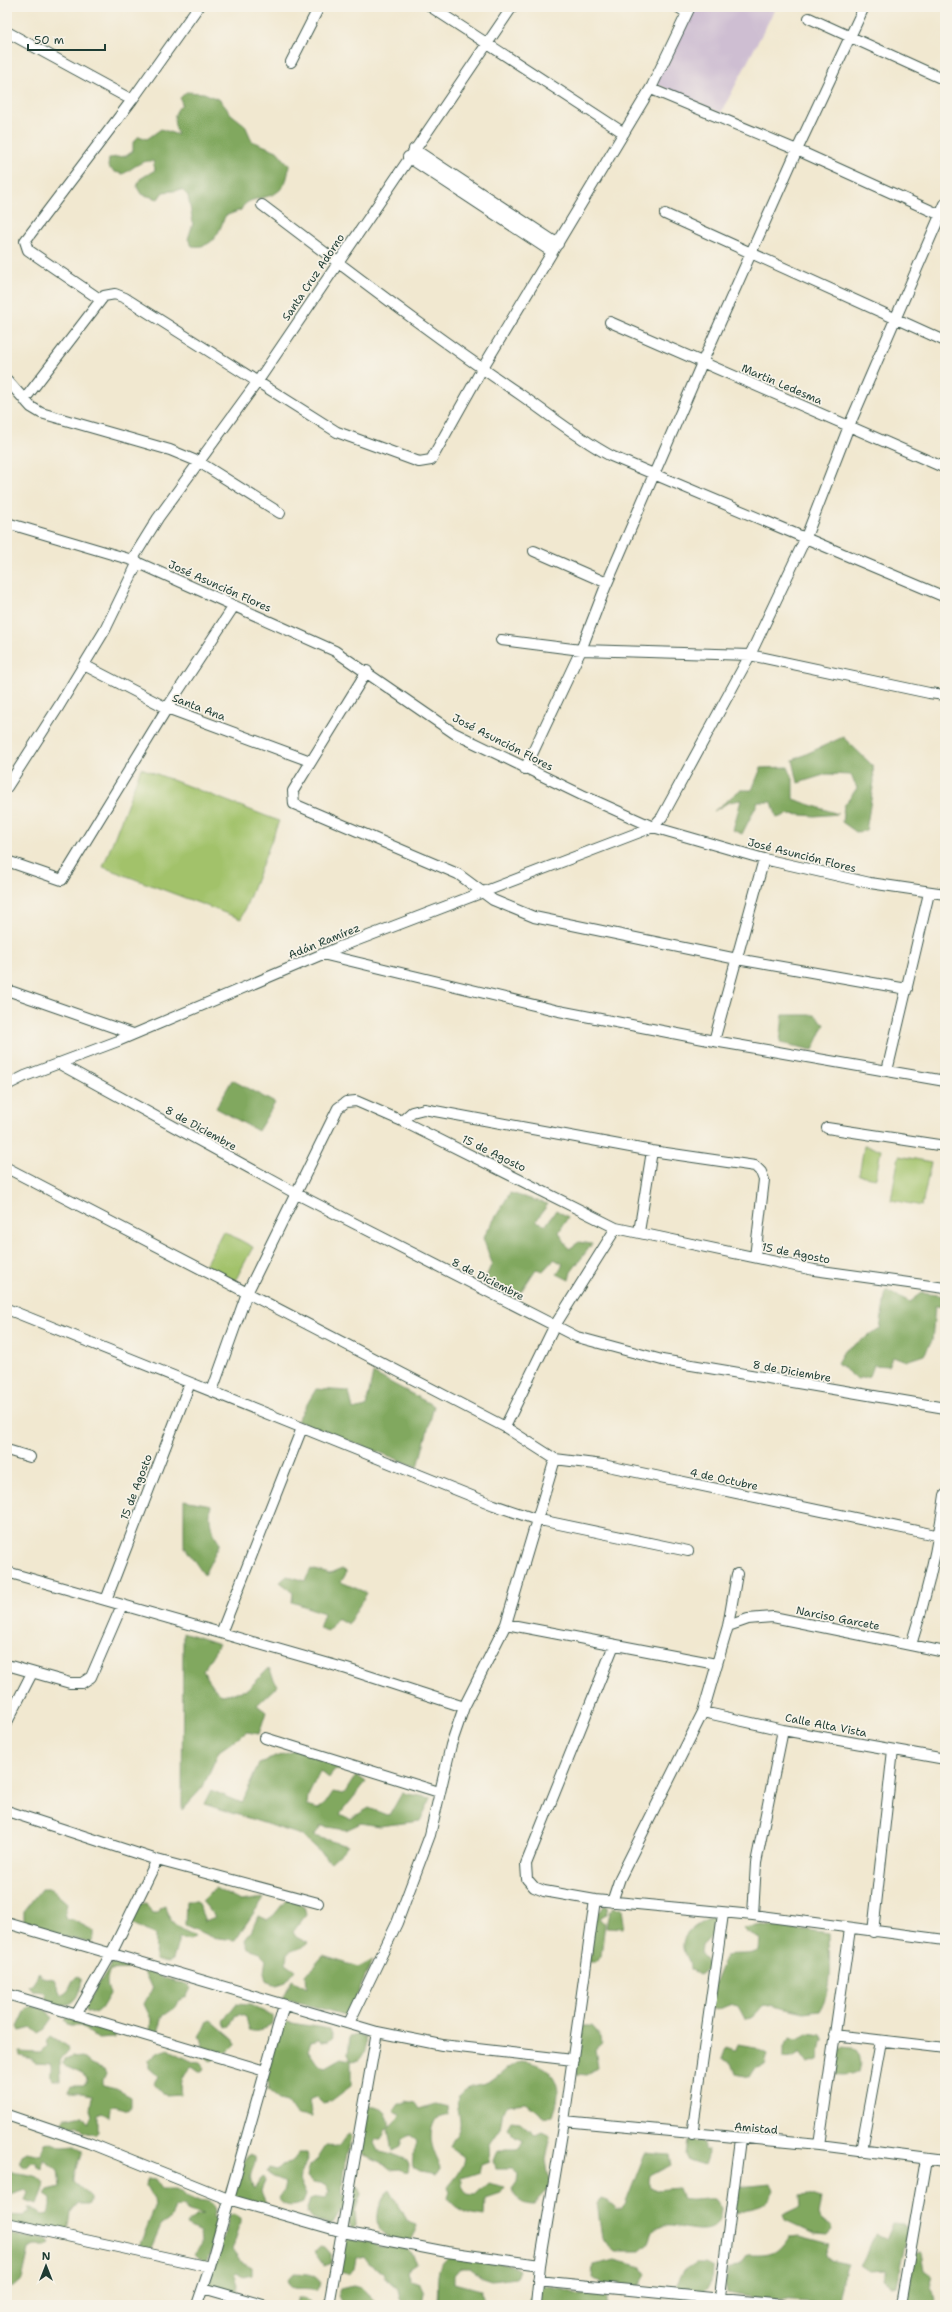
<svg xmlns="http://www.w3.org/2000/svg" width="952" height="2312" font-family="'Shantell Sans',sans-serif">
<rect width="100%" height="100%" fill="#f7f3e8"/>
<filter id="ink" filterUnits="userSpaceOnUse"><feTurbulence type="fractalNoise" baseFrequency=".025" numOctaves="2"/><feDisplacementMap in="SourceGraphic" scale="8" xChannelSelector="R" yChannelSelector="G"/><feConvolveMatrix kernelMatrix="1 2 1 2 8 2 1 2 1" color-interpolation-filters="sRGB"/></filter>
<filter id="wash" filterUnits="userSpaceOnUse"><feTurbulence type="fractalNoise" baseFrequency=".012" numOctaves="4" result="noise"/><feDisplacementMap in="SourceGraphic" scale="16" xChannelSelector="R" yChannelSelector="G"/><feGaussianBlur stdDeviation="0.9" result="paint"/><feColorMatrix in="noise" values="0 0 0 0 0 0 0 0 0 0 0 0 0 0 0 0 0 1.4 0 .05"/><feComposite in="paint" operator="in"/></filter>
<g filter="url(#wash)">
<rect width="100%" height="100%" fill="#f1e8d0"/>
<path fill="#cebed2" d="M 694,7 L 776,7 L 721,113 L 652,82 Z"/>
<path fill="#a2c26a" stroke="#60804f" d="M 141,768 L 279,821 L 241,919 L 103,867 Z
M 864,1146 L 881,1149 L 876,1178 L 859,1175 Z
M 899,1156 L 931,1162 L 922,1206 L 891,1200 Z
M 223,1231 L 253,1247 L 235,1281 L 205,1265 Z"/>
<path fill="#81a85e" stroke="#507249" d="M 186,92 L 204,93 L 220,100 L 231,114 L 245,125 L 252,141 L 277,151 L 289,165 C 287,210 249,189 241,210 L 225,216 C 219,233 213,249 192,246 L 188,239 L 193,223 L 188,196 L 182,190 L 163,192 L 158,199 L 141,194 L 137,187 L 140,179 L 155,170 L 153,161 C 140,160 134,168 123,174 L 115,172 L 108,167 L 109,158 L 126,156 L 133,151 L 133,142 L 139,136 L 147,139 L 161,129 L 178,135 C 173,122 172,114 182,104 L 180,98 Z
M 843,737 L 873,766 L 874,781 L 866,831 L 856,832 L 842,822 L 844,806 L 857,788 L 851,775 L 827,774 L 798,783 L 793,760 Z
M 788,767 L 793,779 L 793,799 L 838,814 L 815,816 L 789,814 L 777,818 L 772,802 L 758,802 L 742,834 L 733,830 L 741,800 L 729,802 L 714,811 L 740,790 L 752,790 L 761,768 Z
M 783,1015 L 815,1015 L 825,1024 L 813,1050 L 780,1043 Z
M 232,1080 L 275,1103 L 258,1131 L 216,1108 Z
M 510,1193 L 548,1204 L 536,1221 L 546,1225 L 556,1210 L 568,1217 L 559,1232 L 569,1249 L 579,1242 L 592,1244 L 571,1272 L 569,1280 L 557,1274 L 563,1264 L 554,1259 L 543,1271 L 536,1269 L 514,1302 L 483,1284 L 492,1263 L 483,1238 Z
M 886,1290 L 910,1302 L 922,1293 L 945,1296 L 945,1307 L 935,1306 L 932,1341 L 924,1355 L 906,1361 L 893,1356 L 888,1366 L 874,1365 L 870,1376 L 857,1379 L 837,1363 L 844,1351 L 880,1329 Z
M 373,1373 L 434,1406 L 418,1467 L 297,1421 L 316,1389 L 349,1391 L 353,1410 L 366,1407 Z
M 184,1500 L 211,1505 C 208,1520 211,1530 220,1543 L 204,1575 L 184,1546 Z
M 311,1569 L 330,1574 L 342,1569 L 347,1572 L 341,1582 L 367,1593 L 348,1624 L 337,1618 L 328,1631 L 319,1628 L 324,1613 L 292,1602 L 293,1592 L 280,1582 L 287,1576 L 305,1581 Z
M 183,1632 L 219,1644 L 203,1671 L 216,1690 L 222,1695 L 247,1690 L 269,1668 L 277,1686 L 257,1705 L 266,1712 L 259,1734 L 247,1732 L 219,1751 L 203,1787 L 182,1810 Z
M 296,1750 L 366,1772 L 334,1770 L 329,1778 L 320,1771 L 308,1795 L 307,1806 L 318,1809 L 325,1804 L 333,1792 L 344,1794 L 356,1775 L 366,1782 L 340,1814 L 350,1819 L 369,1808 L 389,1816 L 402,1793 L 431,1798 L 420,1821 L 379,1826 L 361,1823 L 346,1830 L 321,1826 L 314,1836 L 348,1846 L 331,1862 L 301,1835 L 204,1804 L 211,1790 L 242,1803 L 259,1763 Z
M 215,1888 L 240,1901 L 264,1898 L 235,1940 L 211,1937 L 185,1925 L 186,1901 L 197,1901 L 205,1921 L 215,1917 L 202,1901 Z
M 41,1889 L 51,1889 L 67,1903 L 65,1914 L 67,1920 L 73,1920 L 94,1931 L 94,1937 L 91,1943 L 24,1927 L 24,1911 Z
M 286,1900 L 292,1900 L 304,1907 L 306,1915 L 293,1932 L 296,1937 L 308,1943 C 302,1950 294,1948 287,1954 L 286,1963 L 296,1970 L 286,1982 L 277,1985 L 266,1981 L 264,1972 L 266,1959 L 260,1953 L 248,1949 L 245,1940 L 252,1930 L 258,1916 L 267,1920 L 274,1915 Z
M 146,1903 L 152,1913 L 157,1913 L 160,1908 L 165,1906 C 169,1924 179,1928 195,1936 L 190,1940 L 179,1938 L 173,1960 L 167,1963 L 155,1960 L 156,1935 L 129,1922 L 133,1905 Z
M 603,1907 L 608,1907 L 606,1914 L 600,1918 L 605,1923 L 601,1956 L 595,1962 L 589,1962 L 587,1924 Z
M 614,1907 L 622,1909 L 624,1923 L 623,1928 L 606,1927 L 609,1912 Z
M 716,1916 L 721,1920 L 722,1925 L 702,1946 L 701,1955 L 707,1961 L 708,1968 L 699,1975 L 690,1969 C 690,1961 687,1958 684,1951 C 677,1933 703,1921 716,1916 Z
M 761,1925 L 829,1934 C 829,1959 833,1989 819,2011 L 804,2013 L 765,2004 C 758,2009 754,2020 745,2019 L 738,2006 L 729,2004 L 717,2009 L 712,2007 L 711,1992 L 726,1955 C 737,1953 751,1956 759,1950 L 760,1939 L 746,1933 L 744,1928 Z
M 323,1956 L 358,1967 L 373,1959 L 348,2016 L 283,1998 L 292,1980 L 307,1988 L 306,1975 Z
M 120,1963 L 127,1969 L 110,1970 C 106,1979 106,1985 110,1994 L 101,2009 L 95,2014 L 87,2011 L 85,2007 L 111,1964 Z
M 143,1969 L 175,1982 L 184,1983 L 191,1988 L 187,1996 L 180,1999 L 176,2007 L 162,2017 L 158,2034 L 150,2032 L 151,2019 L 144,2004 L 152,1989 Z
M 39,1973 L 42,1977 L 54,1979 L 61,1995 C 71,1993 70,1982 77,1976 L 81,1978 C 82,1985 80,1999 71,2003 C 67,2005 63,2004 59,2007 L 44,2000 L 46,1996 L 45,1992 L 32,1991 L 28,1985 L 32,1984 Z
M 236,2004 L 250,2005 L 273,2016 L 273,2024 C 267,2029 256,2032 249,2029 L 246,2017 L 239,2014 L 235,2016 L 230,2027 L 226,2028 L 223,2021 Z
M 31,2006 C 40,2008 49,2009 52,2019 L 45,2029 L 38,2033 L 32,2028 L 20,2031 L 18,2027 L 25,2012 Z
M 67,2017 L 81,2019 L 92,2026 L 101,2026 L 114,2029 L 115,2038 L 98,2039 L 81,2026 L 69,2026 L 64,2020 Z
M 211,2020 L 234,2040 L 235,2045 L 229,2051 L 211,2061 L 204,2057 L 202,2047 L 203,2039 L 200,2037 L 207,2021 Z
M 286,2022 L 330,2029 L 333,2037 L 329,2041 L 321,2042 L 319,2040 L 311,2042 L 308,2050 L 318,2065 L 326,2067 L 342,2058 L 351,2060 L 348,2054 L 350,2037 L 358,2035 L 366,2037 C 367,2047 365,2053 359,2060 L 351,2061 L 351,2086 L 331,2101 L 323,2103 L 317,2097 L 309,2100 L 312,2117 L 296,2115 L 287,2102 L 279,2100 L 268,2091 L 269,2083 L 263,2077 L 279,2028 Z
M 582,2026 L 591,2026 L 601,2037 L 602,2043 L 595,2049 L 598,2069 L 587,2075 L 577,2074 L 574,2069 L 577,2034 Z
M 809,2032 L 822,2034 L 824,2039 L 821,2042 L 818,2060 L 807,2063 L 799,2052 L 792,2057 L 784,2058 L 784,2046 L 791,2038 L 798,2039 Z
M 51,2036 L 67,2046 L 68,2050 L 60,2059 L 61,2080 L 53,2080 C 50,2074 54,2069 51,2064 L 35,2063 L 32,2059 L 20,2056 L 19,2052 L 40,2053 L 47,2047 L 48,2039 Z
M 737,2045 L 756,2048 L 768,2054 L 765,2065 L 754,2069 L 749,2077 L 735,2074 L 731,2063 L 723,2059 L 727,2048 L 736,2051 Z
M 844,2047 L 852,2048 L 857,2051 L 860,2062 L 858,2071 C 851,2075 843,2076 834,2074 L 834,2053 Z
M 168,2049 L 191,2061 L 200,2062 L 205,2068 L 203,2071 L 199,2071 L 192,2066 C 182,2075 180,2083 182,2095 L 166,2096 L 154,2083 L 158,2076 L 149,2068 L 149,2060 L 159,2052 Z
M 72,2056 L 85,2059 L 92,2065 L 104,2070 L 106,2074 L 103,2081 L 103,2086 L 116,2089 L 131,2097 L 131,2106 L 129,2110 L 113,2106 L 110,2109 L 109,2117 L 102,2113 L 98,2115 L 98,2132 L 95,2135 L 84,2132 L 78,2126 L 66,2125 L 63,2122 L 64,2118 C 71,2119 76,2115 83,2116 L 88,2123 L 92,2116 L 90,2109 L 92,2096 L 72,2092 L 68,2089 L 71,2086 L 84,2086 L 87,2079 C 81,2070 70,2072 63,2063 L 64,2059 Z
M 521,2061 C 553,2064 566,2085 553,2115 L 545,2117 L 525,2103 L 508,2105 L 503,2111 L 500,2128 L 489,2144 L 490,2161 L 482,2164 L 480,2172 L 462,2178 L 462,2186 L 467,2194 L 475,2195 L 488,2183 L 505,2187 L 500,2194 L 485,2199 L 484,2216 C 470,2214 456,2211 448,2198 L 450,2191 L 448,2187 C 456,2177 463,2171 464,2157 L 450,2147 C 452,2139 459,2134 460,2125 C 461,2112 450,2099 467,2089 C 474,2085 483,2086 490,2082 C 501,2075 509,2065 521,2061 Z
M 406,2101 L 415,2103 L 419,2109 L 435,2104 L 447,2107 L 448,2115 L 436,2119 C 426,2135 433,2152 441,2167 L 436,2174 L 420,2171 L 413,2167 C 411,2156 416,2150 417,2140 L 410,2135 L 402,2139 L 400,2147 L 392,2151 L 388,2128 L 386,2128 L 381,2139 L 376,2139 L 374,2143 L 378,2151 C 385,2151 401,2157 407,2160 L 409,2164 L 408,2172 L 398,2169 L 390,2170 L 381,2162 L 362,2154 L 360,2151 L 368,2107 C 380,2105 391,2115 389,2127 L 401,2115 L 394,2110 L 399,2103 L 408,2103 Z
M 511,2121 L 520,2122 L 534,2134 L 543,2131 L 551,2135 L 546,2160 L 550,2186 C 545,2194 538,2197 534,2205 C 522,2205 516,2200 512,2189 L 517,2182 L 518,2174 L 512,2169 L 496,2169 L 494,2160 L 497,2152 L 505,2149 L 519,2149 L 523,2141 L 515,2137 L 507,2128 Z
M 349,2133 L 352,2136 C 347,2156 340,2175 343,2196 L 358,2186 L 361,2194 L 355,2211 L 356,2226 L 352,2229 L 342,2209 L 333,2224 L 329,2225 L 311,2218 L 308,2211 L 306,2212 L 310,2200 L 318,2198 L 326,2199 L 330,2192 L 326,2185 L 313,2183 L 307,2177 L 309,2165 L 317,2160 L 326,2146 C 344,2148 337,2142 349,2133 Z
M 702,2140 L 705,2150 L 709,2150 L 704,2165 L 689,2160 L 686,2154 L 688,2141 Z
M 49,2142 L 62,2147 L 75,2146 L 82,2151 C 83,2160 73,2168 74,2182 L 90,2197 L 90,2201 L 88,2204 L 79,2204 L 71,2214 L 69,2226 L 65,2233 L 7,2230 L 7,2215 L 23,2216 L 30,2211 L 28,2208 C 36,2208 38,2211 43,2215 L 48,2214 L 51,2207 L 51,2198 L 45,2194 L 48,2190 L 60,2187 L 58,2171 L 43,2159 L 42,2169 L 38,2167 L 37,2163 L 32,2162 L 26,2168 L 19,2163 L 22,2155 L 27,2152 L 40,2155 L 45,2143 Z
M 298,2153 L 307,2153 L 308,2157 L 299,2180 L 306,2195 L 303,2203 C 294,2207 284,2208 278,2198 L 283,2191 L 285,2183 L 267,2172 L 269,2168 L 277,2170 L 282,2165 L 290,2163 Z
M 645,2153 L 669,2155 L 671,2165 L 650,2176 L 649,2182 L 651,2187 L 656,2190 L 678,2188 L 682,2199 C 692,2202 703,2198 714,2199 L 721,2208 C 718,2248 680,2220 658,2227 C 651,2229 652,2237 649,2242 C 647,2246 643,2248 640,2251 L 615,2251 L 602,2239 L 597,2203 L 601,2199 L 607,2201 L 616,2209 L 621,2209 L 625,2205 Z
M 250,2155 L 255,2157 C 257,2169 245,2172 254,2189 L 263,2176 L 265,2180 L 261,2191 L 267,2206 L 264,2209 L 227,2193 L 227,2189 L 246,2157 Z
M 7,2170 C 18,2176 37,2171 45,2183 L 37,2204 L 25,2200 L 28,2193 L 25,2190 L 7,2196 Z
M 147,2178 L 155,2179 L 162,2189 L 176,2189 C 182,2191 184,2197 189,2199 C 200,2202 216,2197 216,2214 L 213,2216 L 219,2220 L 216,2226 L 218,2234 L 207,2261 L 203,2263 L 195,2255 L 201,2244 L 200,2233 L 186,2226 L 195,2216 L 203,2215 L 188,2211 L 183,2205 L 175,2206 L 171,2218 L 161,2225 L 151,2248 L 147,2250 L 139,2246 L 155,2208 L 154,2200 L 146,2186 Z
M 771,2184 L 774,2189 C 764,2210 758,2205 738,2212 L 731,2208 L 737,2187 Z
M 390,2190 L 406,2219 L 416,2226 L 416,2231 L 411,2240 C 403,2242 383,2239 380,2230 C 375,2218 379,2197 390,2190 Z
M 809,2194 L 821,2198 L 818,2215 L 820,2220 L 832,2225 L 832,2230 L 827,2235 L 815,2234 L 785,2220 L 783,2215 L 800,2207 L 799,2195 Z
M 233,2214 L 241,2218 L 241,2222 L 232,2250 L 240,2261 L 252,2267 L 252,2275 L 244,2277 L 237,2272 L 234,2274 L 238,2290 L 234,2292 L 226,2289 L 211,2289 L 204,2276 L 222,2239 L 226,2232 L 229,2216 Z
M 893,2223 L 903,2224 L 908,2234 L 897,2286 L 891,2287 L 883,2281 L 885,2270 L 870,2271 L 861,2265 C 869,2254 869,2242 876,2235 L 886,2239 Z
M 7,2234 L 29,2238 L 47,2238 L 50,2242 L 46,2246 L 34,2246 L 29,2249 L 22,2280 L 13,2288 L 7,2282 L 11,2252 L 7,2246 Z
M 800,2236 L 830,2244 L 826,2255 L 829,2260 L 848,2264 C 842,2277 843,2290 837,2304 L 762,2299 L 727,2293 L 725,2282 L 729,2269 L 740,2264 L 747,2255 C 768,2255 776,2257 788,2237 Z
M 349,2238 L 373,2242 L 381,2247 L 390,2245 L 409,2250 L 416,2263 L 410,2267 L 407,2273 L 410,2281 L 421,2284 L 425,2292 L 423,2301 C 415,2305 406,2307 400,2298 C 399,2295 399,2291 397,2289 C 390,2282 386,2282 383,2272 L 369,2263 L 364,2256 L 356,2258 L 354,2269 L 348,2274 L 340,2272 L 343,2244 Z
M 320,2246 L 325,2247 L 331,2254 L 331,2263 L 324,2266 L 314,2252 Z
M 920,2252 L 922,2253 L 925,2271 L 932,2276 L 929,2287 L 935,2296 L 937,2305 L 906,2305 L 905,2303 L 915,2254 Z
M 451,2256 C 460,2257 467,2259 476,2261 C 492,2265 503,2259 519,2270 L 516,2278 L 491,2281 L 482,2278 L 469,2268 L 461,2268 L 455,2275 L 455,2283 L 481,2290 L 484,2298 L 483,2305 L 432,2305 L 437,2301 C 439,2284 433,2266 451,2256 Z
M 615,2260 L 641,2267 L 646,2274 L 638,2287 L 605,2285 L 592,2277 L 593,2265 Z
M 695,2263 L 705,2263 L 713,2267 C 713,2280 711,2287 700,2294 L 678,2291 L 676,2286 L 684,2270 Z
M 294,2273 C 306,2274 314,2272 321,2282 L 316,2290 C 307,2287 300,2290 291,2287 L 288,2280 Z
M 541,2285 L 565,2289 L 580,2294 L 603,2293 L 607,2297 L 607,2305 L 530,2305 L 530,2300 Z
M 353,2286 L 362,2288 L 379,2305 L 343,2303 L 337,2297 L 340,2289 Z
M 298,2298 L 307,2299 L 313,2305 L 295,2305 Z
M 680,2301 L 699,2305 L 653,2305 L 657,2303 Z"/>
</g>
<g filter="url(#ink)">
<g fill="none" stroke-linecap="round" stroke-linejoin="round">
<defs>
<path id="minor" d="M 431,7 L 624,133
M 678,7 L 687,13
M 809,18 L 945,80
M 7,32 L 132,100
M 291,62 L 319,7
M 651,89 L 797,150 L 945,217
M 414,149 L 558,244
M 408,157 L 552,252
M 262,205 C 347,269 432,335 521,395 C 551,416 579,439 611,456 L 945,597
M 665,214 L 945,341
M 101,300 L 28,250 L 25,241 L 132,100 L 198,7
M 610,322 L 945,468
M 7,380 L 31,407 L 41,413 L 170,450 L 199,462 L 280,513
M 24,400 L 104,296 L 115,294 L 125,298 L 337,432 L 419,462 L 431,460 L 482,369 L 652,86 L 690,7
M 7,523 L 132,560 L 335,651 L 454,733 L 582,795 L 653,827 L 764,859 L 870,883 L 945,894
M 534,551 L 607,583
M 132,560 L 158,518 L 258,381 L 512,7
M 501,640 L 581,650 L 750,655 L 929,693 L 945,695
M 84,665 L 167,708 L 310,761
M 367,671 L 293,791 L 294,804 L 458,874 L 493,900 L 534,917 L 737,959 L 907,989
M 525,769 L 581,650 L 605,588 L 702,363 L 797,150 L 864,7
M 7,787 L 59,706 L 105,630 L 138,562
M 7,861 L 62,880 L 167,708 L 234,606
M 322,954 L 559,1011 L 714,1041 L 945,1081
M 7,990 L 133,1034
M 714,1041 L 764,859
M 58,1063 L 295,1193 L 577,1337 L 662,1360 L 945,1408
M 887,1071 L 929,893
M 7,1085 L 25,1076 L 118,1041 L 337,948 L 653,827 L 662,817 L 750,655 L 806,537 L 849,426 L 945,204
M 402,1121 L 412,1112 L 424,1109 L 652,1151 L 755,1166 L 761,1172 L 764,1180 L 755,1257
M 827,1128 L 945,1146
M 7,1168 L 505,1427 L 555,1459 L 603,1465 L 945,1537
M 639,1232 L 652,1151
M 7,1309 L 494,1505 L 535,1519 L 688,1551
M 212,1391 L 247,1293 L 338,1108 L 346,1102 L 356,1101 L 402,1121 L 616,1228 L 814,1270 L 945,1288
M 505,1427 L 554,1327 L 616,1228
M 7,1450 L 30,1457
M 7,1572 L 347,1669 L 464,1707
M 106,1600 L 190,1383
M 506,1624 L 716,1664
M 728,1626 L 748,1619 L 773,1617 L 945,1652
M 221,1633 L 302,1428
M 614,1645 L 526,1864 L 527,1879 L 534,1887 L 544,1891 L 595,1900 L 753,1915 L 945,1940
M 911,1645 C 927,1595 938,1546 945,1495
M 7,1665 L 70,1683 L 82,1683 L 91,1677 L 122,1605
M 703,1712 L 783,1730 L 945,1759
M 7,1722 L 32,1673
M 265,1738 L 439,1792
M 7,1811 L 157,1860 L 318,1903
M 612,1902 L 620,1878 L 703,1712 L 728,1626 L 737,1574
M 753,1915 L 756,1863 L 783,1730
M 7,1923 L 377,2032 L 442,2045 L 573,2060
M 873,1932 L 893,1750
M 7,1994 L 265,2071
M 76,2015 L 111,1954 L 157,1860
M 349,2023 L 397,1923 L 430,1835 L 451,1745 L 464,1707 L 506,1624 L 555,1459
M 834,2035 L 945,2048
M 7,2115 L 89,2143 L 228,2199 L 343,2232 L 447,2252 L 540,2265
M 564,2121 L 819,2145 L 945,2161
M 692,2135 L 723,1914
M 819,2145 L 850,1929
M 861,2151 L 881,2041
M 7,2223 L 210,2267
M 538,2281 L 783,2305
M 203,2288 L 263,2305
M 719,2304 L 740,2139
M 197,2305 L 210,2267 L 284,2005
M 329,2305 L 377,2032
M 536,2305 L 540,2265 L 564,2121 L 595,1900
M 901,2305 L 926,2159"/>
</defs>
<use href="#minor" stroke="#3e574b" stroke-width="12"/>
<use href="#minor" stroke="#fff" stroke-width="10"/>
</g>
</g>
<g text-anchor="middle" stroke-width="3.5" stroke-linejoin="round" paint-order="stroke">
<g font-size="11" fill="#1f3d34" stroke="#f7f3e8">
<text transform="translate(313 277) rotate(-56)" y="4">Santa Cruz Adorno</text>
<text transform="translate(782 384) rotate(23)" y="4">Martin Ledesma</text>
<text transform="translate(220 586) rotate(24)" y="4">José Asunción Flores</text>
<text transform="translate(199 707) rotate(21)" y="4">Santa Ana</text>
<text transform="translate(503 742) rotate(27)" y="4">José Asunción Flores</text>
<text transform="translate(802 855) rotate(14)" y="4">José Asunción Flores</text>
<text transform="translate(324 941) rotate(-22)" y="4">Adán Ramírez</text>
<text transform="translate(201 1128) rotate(29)" y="4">8 de Diciembre</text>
<text transform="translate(494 1153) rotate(26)" y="4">15 de Agosto</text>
<text transform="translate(796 1253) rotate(11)" y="4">15 de Agosto</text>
<text transform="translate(488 1279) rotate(27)" y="4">8 de Diciembre</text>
<text transform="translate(792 1371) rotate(10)" y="4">8 de Diciembre</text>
<text transform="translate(724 1479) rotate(12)" y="4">4 de Octubre</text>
<text transform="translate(136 1487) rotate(-69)" y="4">15 de Agosto</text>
<text transform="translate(838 1618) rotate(11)" y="4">Narciso Garcete</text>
<text transform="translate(826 1725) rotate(11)" y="4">Calle Alta Vista</text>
<text transform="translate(756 2128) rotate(5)" y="4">Amistad</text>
</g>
</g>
<rect width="952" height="2312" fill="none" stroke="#f7f3e8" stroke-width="24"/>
<g transform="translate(46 2266)" stroke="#f7f3e8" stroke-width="3" paint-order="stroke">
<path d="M0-3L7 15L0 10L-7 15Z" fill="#1f3d34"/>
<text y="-6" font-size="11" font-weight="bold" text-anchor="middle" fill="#1f3d34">N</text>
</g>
<path d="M28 44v6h77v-6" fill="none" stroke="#1f3d34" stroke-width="2"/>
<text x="34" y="44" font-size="12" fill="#1f3d34" stroke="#f7f3e8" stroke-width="3" paint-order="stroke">50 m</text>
</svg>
